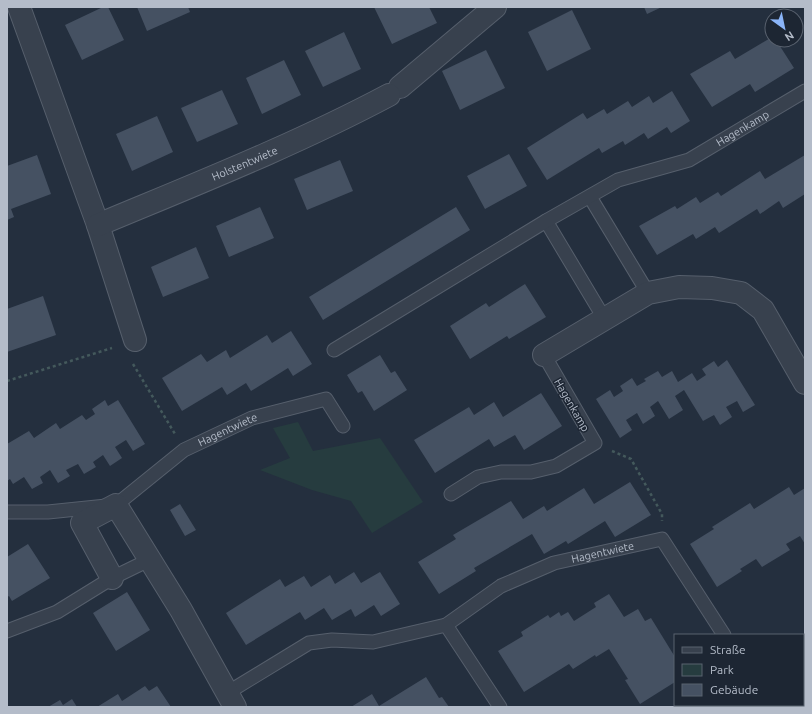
<svg xmlns="http://www.w3.org/2000/svg" width="812" height="714" font-family="Ubuntu,sans-serif">
<rect width="100%" height="100%" fill="#242f3e"/>
<path fill="#263c3f" d="M 298,422 L 313,451 L 380,438 L 423,502 L 372,533 L 351,501 L 312,490 L 260,470 L 290,458 L 273,428 Z"/>
<path fill="#455162" d="M 103,7 L 108,7 L 124,40 L 82,60 L 65,25 Z
M 137,7 L 188,7 L 190,12 L 147,31 Z
M 374,7 L 429,7 L 437,23 L 392,44 Z
M 644,7 L 662,7 L 647,14 Z
M 572,10 L 591,49 L 547,71 L 528,32 Z
M 344,32 L 361,69 L 323,87 L 305,51 Z
M 772,37 L 772,40 L 776,40 L 794,68 L 755,92 L 750,84 L 712,107 L 690,74 L 730,51 L 735,59 Z
M 486,50 L 505,88 L 460,110 L 442,71 Z
M 284,60 L 301,95 L 262,114 L 246,78 Z
M 222,90 L 238,124 L 197,142 L 181,108 Z
M 672,91 L 690,121 L 671,133 L 667,127 L 648,139 L 644,133 L 625,145 L 623,141 L 602,153 L 599,148 L 547,180 L 527,148 L 583,113 L 587,119 L 604,109 L 607,114 L 628,101 L 632,107 L 649,96 L 653,103 Z
M 157,116 L 173,152 L 132,171 L 116,134 Z
M 509,154 L 527,186 L 485,209 L 467,176 Z
M 37,155 L 51,194 L 11,209 L 14,217 L 7,220 L 7,166 Z
M 805,155 L 805,194 L 783,208 L 779,201 L 760,214 L 757,209 L 719,233 L 715,227 L 696,239 L 693,234 L 657,255 L 639,226 L 675,206 L 677,209 L 696,197 L 700,203 L 718,192 L 721,196 L 760,171 L 765,179 Z
M 340,160 L 353,191 L 307,210 L 294,179 Z
M 260,207 L 274,238 L 229,257 L 216,226 Z
M 456,207 L 470,230 L 323,320 L 309,297 Z
M 196,247 L 209,278 L 163,297 L 151,267 Z
M 525,284 L 546,317 L 509,339 L 507,336 L 470,359 L 450,326 L 486,303 L 489,307 Z
M 43,296 L 56,335 L 7,352 L 7,309 Z
M 291,331 L 312,364 L 293,376 L 288,368 L 251,391 L 246,383 L 227,395 L 222,387 L 182,411 L 162,378 L 201,354 L 207,362 L 226,350 L 230,358 L 267,335 L 272,343 Z
M 380,355 L 391,373 L 395,371 L 407,390 L 374,411 L 362,391 L 358,393 L 347,375 Z
M 727,360 L 755,405 L 743,412 L 737,401 L 726,407 L 732,417 L 720,425 L 714,415 L 703,421 L 684,390 L 675,396 L 683,410 L 669,419 L 658,401 L 650,407 L 655,416 L 643,424 L 637,413 L 626,420 L 632,430 L 620,438 L 596,399 L 610,390 L 614,397 L 623,391 L 620,386 L 632,378 L 637,386 L 646,381 L 644,379 L 658,371 L 662,377 L 672,371 L 678,382 L 692,373 L 697,381 L 706,375 L 702,369 L 714,361 L 718,367 Z
M 541,393 L 562,426 L 524,450 L 515,435 L 494,447 L 489,439 L 435,473 L 414,440 L 469,407 L 474,415 L 494,402 L 503,417 Z
M 105,400 L 108,406 L 118,400 L 145,444 L 133,451 L 126,440 L 115,447 L 122,458 L 110,466 L 103,455 L 93,462 L 96,467 L 84,474 L 78,464 L 66,470 L 70,476 L 58,483 L 50,470 L 40,477 L 43,483 L 32,489 L 24,477 L 13,484 L 10,479 L 7,481 L 7,444 L 29,431 L 34,438 L 56,423 L 60,429 L 82,415 L 86,420 L 95,414 L 92,409 Z
M 630,482 L 651,515 L 615,537 L 605,521 L 568,544 L 566,541 L 544,554 L 532,534 L 474,568 L 476,571 L 439,594 L 418,562 L 456,539 L 453,535 L 511,501 L 523,519 L 544,506 L 547,511 L 584,488 L 594,504 Z
M 789,487 L 794,495 L 805,488 L 805,544 L 800,536 L 786,544 L 790,550 L 762,567 L 756,559 L 740,569 L 742,571 L 717,587 L 690,544 L 714,529 L 712,527 L 750,503 L 754,509 Z
M 180,504 L 196,530 L 185,536 L 170,510 Z
M 28,544 L 50,578 L 12,601 L 9,596 L 7,597 L 7,557 Z
M 354,572 L 361,583 L 380,572 L 400,604 L 381,616 L 374,605 L 355,617 L 351,609 L 332,620 L 324,608 L 305,620 L 300,612 L 246,645 L 226,613 L 280,579 L 285,587 L 304,576 L 311,587 L 330,575 L 335,584 Z
M 127,592 L 150,630 L 116,651 L 93,613 Z
M 609,594 L 624,617 L 638,609 L 645,621 L 651,618 L 675,657 L 675,682 L 640,704 L 625,680 L 628,679 L 609,649 L 596,657 L 595,655 L 573,669 L 569,664 L 524,692 L 498,651 L 523,636 L 521,632 L 548,615 L 550,618 L 559,612 L 561,616 L 568,612 L 574,621 L 596,607 L 594,603 Z
M 426,677 L 439,698 L 442,697 L 449,707 L 351,707 L 372,694 L 379,706 Z
M 145,686 L 149,691 L 157,686 L 171,707 L 97,707 L 118,694 L 122,701 Z
M 72,699 L 77,707 L 48,707 L 60,700 L 63,705 Z"/>
<g fill="none" stroke-linecap="round" stroke-linejoin="round">
<defs>
<g id="service">
<path d="M 590,197 L 648,293"/>
<path d="M 546,221 L 604,318"/>
<path id="s1" d="M 334,350 L 546,221 L 618,180 L 689,160 L 805,91"/>
<path d="M 451,494 L 478,477 L 501,472 L 531,472 L 556,466 L 595,443 L 544,355"/>
<path id="s2" d="M 7,512 L 48,512 L 116,505 L 184,450 L 252,418 L 326,399 L 343,426"/>
<path id="s3" d="M 446,625 L 501,586 L 554,563 L 662,539 L 724,635"/>
<path d="M 7,631 L 57,612 L 112,578 L 151,559"/>
<path d="M 227,693 L 309,643 L 332,640 L 373,642 L 446,625 L 500,707"/>
</g>
<g id="minor">
<path d="M 19,7 L 98,225 L 135,340"/>
<path d="M 400,87 L 495,7"/>
<path id="s4" d="M 98,225 C 196,184 295,145 389,95"/>
<path d="M 544,355 L 648,293 L 679,287 L 712,288 L 741,293 L 763,310 L 805,383"/>
<path d="M 112,578 L 82,523 L 116,505 L 181,610 L 235,707"/>
<path d="M 803,655 L 805,654"/>
<path d="M 705,707 L 709,705"/>
</g>
</defs>
<use href="#service" stroke="#565f6c" stroke-width="15"/>
<use href="#minor" stroke="#565f6c" stroke-width="24"/>
<path stroke="#44595c" stroke-width="2.5" stroke-dasharray="3 3" stroke-linecap="butt" d="M 133,364 L 175,434
M 7,381 L 112,348
M 612,451 L 631,459 L 662,514 L 662,521"/>
<use href="#service" stroke="#38414e" stroke-width="13"/>
<use href="#minor" stroke="#38414e" stroke-width="22"/>
</g>
<g text-anchor="middle" stroke-width="3" stroke-linejoin="round" paint-order="stroke">
<g font-size="11" fill="#b4bcc9" stroke="#1d2633">
<text dy="4" stroke="none"><textPath href="#s1" startOffset="467">Hagenkamp</textPath></text>
<text dy="4" stroke="none"><textPath href="#s4" startOffset="159">Holstentwiete</textPath></text>
<text transform="translate(572 405) rotate(60)" y="4">Hagenkamp</text>
<text dy="4" stroke="none"><textPath href="#s2" startOffset="245">Hagentwiete</textPath></text>
<text dy="4" stroke="none"><textPath href="#s3" startOffset="175">Hagentwiete</textPath></text>
</g>
</g>
<rect width="812" height="714" fill="none" stroke="#b4bcc9" stroke-width="16"/>
<rect x="674" y="634" width="130" height="72" fill="#1d2633" stroke="#59626f"/>
<rect x="682" y="647" width="20" height="6" fill="#38414e" stroke="#59626f"/>
<text x="710" y="654" font-size="12" fill="#b4bcc9">Straße</text>
<rect x="682" y="664" width="20" height="12" fill="#263c3f" stroke="#59626f"/>
<text x="710" y="674" font-size="12" fill="#b4bcc9">Park</text>
<rect x="682" y="684" width="20" height="12" fill="#455162" stroke="#59626f"/>
<text x="710" y="694" font-size="12" fill="#b4bcc9">Gebäude</text>
<g transform="translate(784 28) rotate(147)"><circle r="19" fill="#1d2633" stroke="#59626f"/>
<path d="M0-3L7 15L0 10L-7 15Z" fill="#8ab4f8"/>
<text y="-6" font-size="11" font-weight="bold" text-anchor="middle" fill="#b4bcc9">N</text>
</g>
</svg>
